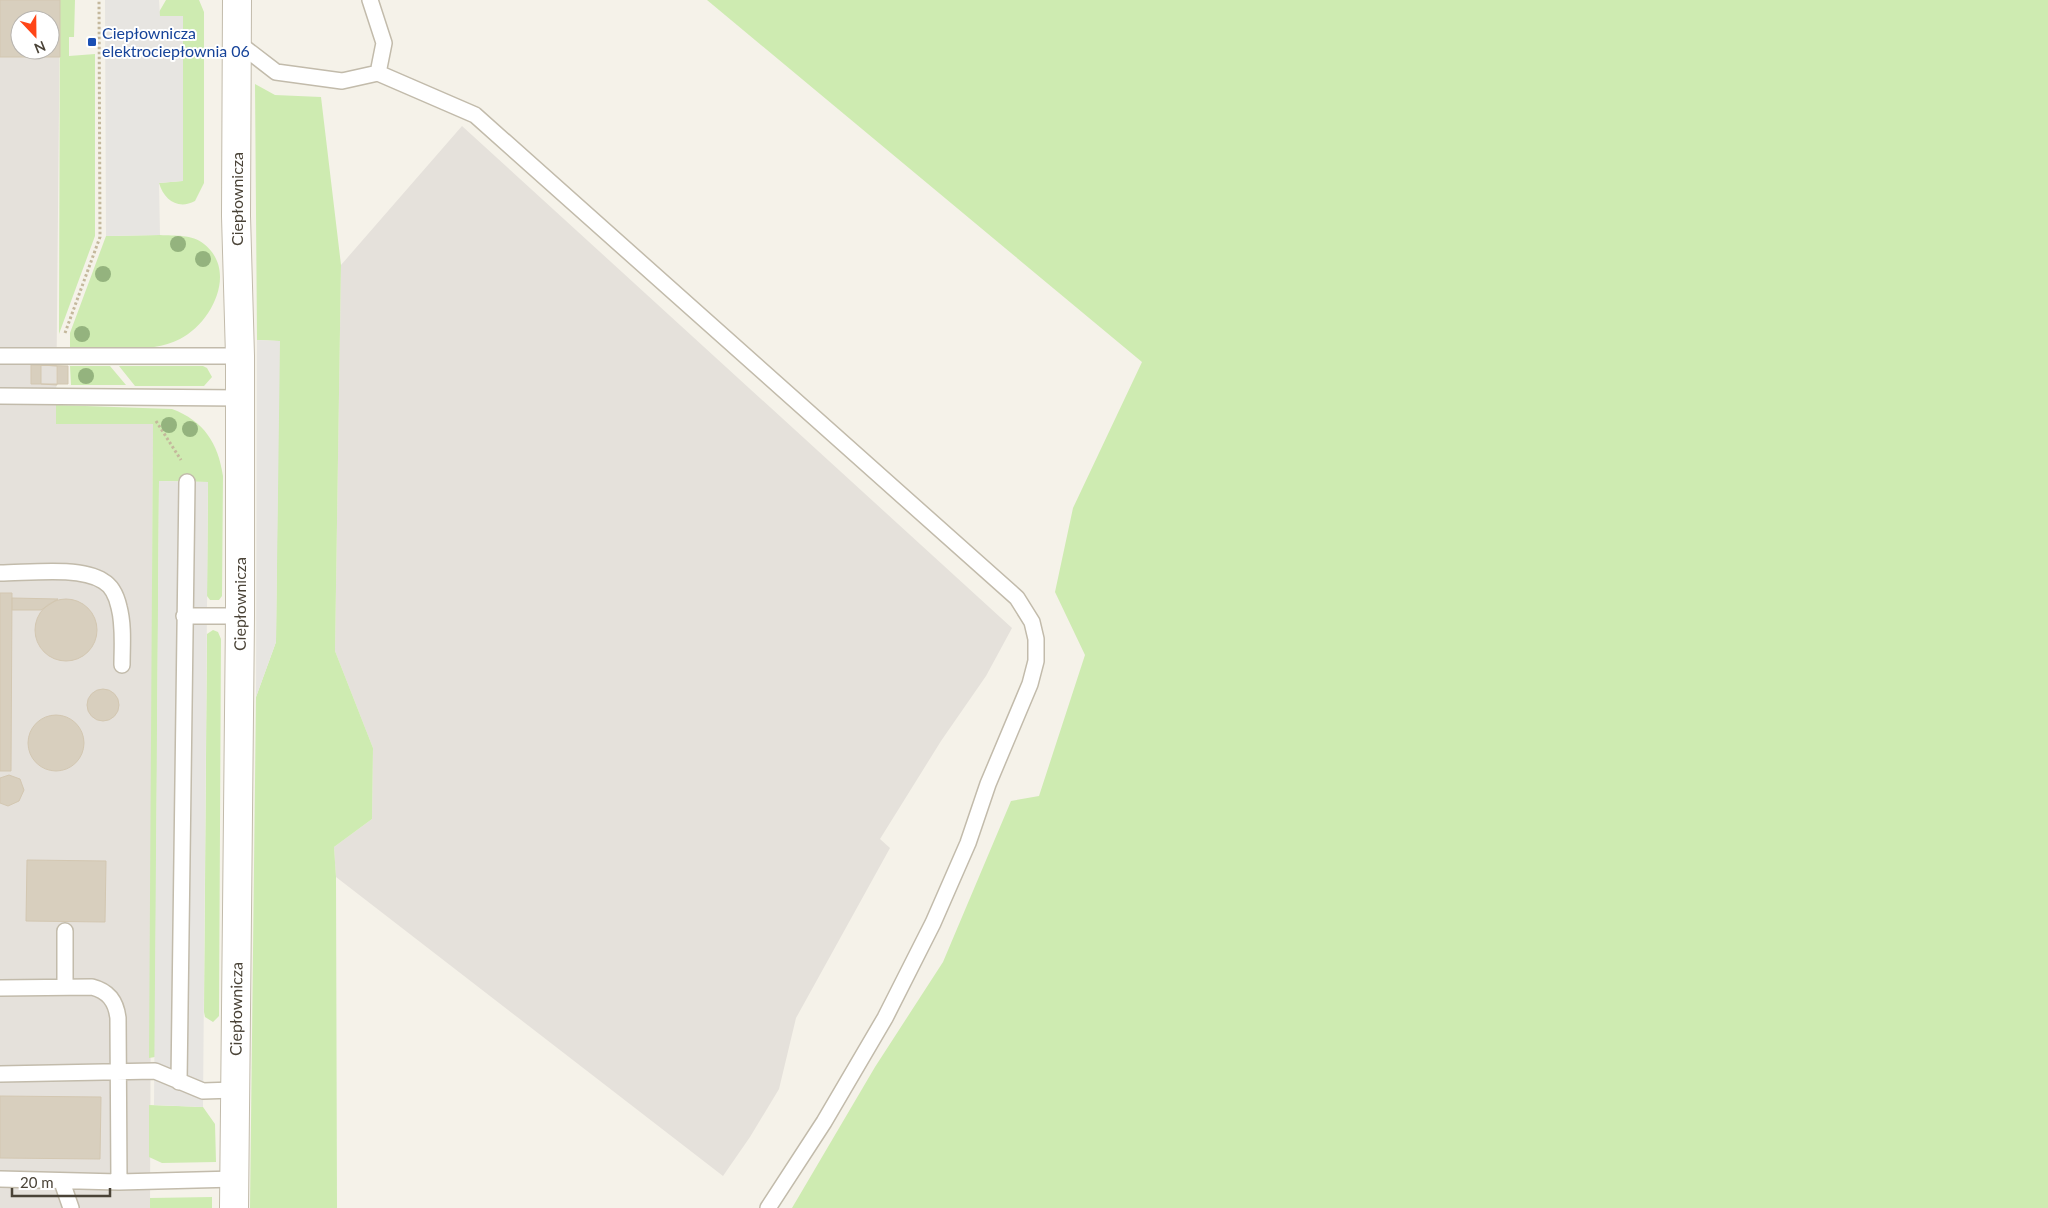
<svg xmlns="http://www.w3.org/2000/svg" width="2048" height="1208" font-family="Lato,sans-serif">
<rect width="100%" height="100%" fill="#f5f2e9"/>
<path fill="#e5e1db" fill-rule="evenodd" d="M 0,0 L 60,0 L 56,424 L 153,424 L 150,1208 L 0,1208 ZM 20,20 L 50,20 L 50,50 L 20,50 Z
M 462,126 L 1012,628 L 986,676 L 941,741 L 880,839 L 890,848 L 796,1018 L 779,1089 L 750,1137 L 723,1176 L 336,877 L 334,847 L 372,819 L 373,748 L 335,651 L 341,265 Z"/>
<path fill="#ceebb1" d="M 60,0 L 75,0 L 74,37 L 69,37 L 69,56 L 95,54 L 95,236 L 59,334 Z
M 166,0 L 199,0 L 204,12 L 204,183 L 195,201 C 178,210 164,200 159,183 L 182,181 L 183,16 L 159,16 L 159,12 Z
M 707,0 L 2048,0 L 2048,1208 L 792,1208 L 875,1067 L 943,962 L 1011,801 L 1039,796 L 1085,655 L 1055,592 L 1073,508 L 1142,362 Z
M 255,84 L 275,95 L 321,97 L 341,265 L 335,651 L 373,748 L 372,819 L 334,847 L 336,877 L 337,1208 L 250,1208 L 256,697 L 276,642 L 279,341 L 257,340 Z
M 160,235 C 175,236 192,234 204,244 C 238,271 212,323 180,339 C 148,355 105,347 70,347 L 70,333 L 106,236 Z
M 70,366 L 110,366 L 126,385 L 71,385 Z
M 119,366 L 203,366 L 207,368 L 212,377 L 204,386 L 135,386 Z
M 56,405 L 172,409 C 204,421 218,443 223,476 L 222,596 L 219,600 L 210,600 L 207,596 L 208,482 L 159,481 L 155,1057 L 149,1058 L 153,424 L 56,424 Z
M 213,630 L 218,632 L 221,639 L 219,1016 L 213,1022 L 205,1017 L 204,1012 L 207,634 Z
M 149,1105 L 203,1107 L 215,1124 L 216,1162 L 162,1163 L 149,1157 Z
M 212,1197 L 212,1208 L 150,1208 L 150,1198 Z"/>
<path fill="#e7e5e1" d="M 105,0 L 159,0 L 160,16 L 183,16 L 183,181 L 159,183 L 160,235 L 106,236 Z
M 257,340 L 280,341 L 276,642 L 256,697 Z
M 159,481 L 208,482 L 203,1107 L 154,1105 Z"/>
<path fill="#d8cfbe" stroke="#d3c7b1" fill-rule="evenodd" d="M 0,0 L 60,0 L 60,57 L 0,57 ZM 20,20 L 50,20 L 50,50 L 20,50 Z
M 31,365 L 68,366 L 68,384 L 31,384 Z
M 41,365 L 57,366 L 57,385 L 41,384 Z
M 0,593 L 12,593 L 11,771 L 0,771 Z
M 12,598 L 58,599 L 41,610 L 12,610 Z
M35 630a31 31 0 1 1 62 0a31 31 0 1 1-62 0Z
M87 705a16 16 0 1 1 32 0a16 16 0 1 1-32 0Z
M28 743a28 28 0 1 1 56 0a28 28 0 1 1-56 0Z
M 9,775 L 20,779 L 24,790 L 19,801 L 8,806 L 0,803 L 0,778 Z
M 27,860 L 106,861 L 105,922 L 26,921 Z
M 0,1096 L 101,1097 L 100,1159 L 0,1158 Z"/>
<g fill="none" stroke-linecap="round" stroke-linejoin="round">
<defs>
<path id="service" d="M 237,42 L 276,72 L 342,81 L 378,73 L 384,43 L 370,0
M 378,73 L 475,115 L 1017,598 L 1032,622 L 1036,639 L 1036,661 L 1030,684 L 988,784 L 968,843 L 933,923 L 885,1018 L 824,1122 L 768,1208
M 0,356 L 240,356
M 0,396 L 240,398
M 0,573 C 28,573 80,566 103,581 C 112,586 117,598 119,607 C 124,626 122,646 122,665
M 184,616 L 240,616
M 65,931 L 65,987
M 0,988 L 92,987 C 108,991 116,1001 118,1018 L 119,1182
M 0,1074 L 155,1071 L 203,1091 L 234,1090
M 179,1082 L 187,482
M 0,1179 L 119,1182 L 235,1179
M 62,1182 L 71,1208"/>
<g id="minor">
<path id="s1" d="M 234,1208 L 240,616 L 240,356 L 236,216 L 237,0"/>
</g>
</defs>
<use href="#service" stroke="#c2bbab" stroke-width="18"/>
<use href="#minor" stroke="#c2bbab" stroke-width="30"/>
<path stroke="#c4b89c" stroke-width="3" stroke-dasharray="2.5 2.5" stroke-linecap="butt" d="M 65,333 L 100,237 L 99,0
M 156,421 L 181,460"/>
<use href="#service" stroke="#fff" stroke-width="15"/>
<use href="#minor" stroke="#fff" stroke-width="28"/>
</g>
<g fill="#94b37e">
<circle cx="178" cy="244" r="8"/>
<circle cx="203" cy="259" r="8"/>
<circle cx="103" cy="274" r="8"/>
<circle cx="82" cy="334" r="8"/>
<circle cx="86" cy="376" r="8"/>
<circle cx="169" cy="425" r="8"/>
<circle cx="190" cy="429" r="8"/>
</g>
<rect fill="#1a4fb4" stroke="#fff" stroke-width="2" x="87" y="37" width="10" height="10" rx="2.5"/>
<g text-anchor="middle" stroke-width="4" stroke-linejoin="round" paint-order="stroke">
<g font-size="16" fill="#164399" stroke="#fff" text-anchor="start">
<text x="102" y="39">Ciepłownicza<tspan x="102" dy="18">elektrociepłownia 06</tspan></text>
</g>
<g font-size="16" fill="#4a4337" stroke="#fff">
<text transform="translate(237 199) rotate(-90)" y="6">Ciepłownicza</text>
<text dy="6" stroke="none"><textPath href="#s1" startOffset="604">Ciepłownicza</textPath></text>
<text dy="6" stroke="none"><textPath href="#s1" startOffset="199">Ciepłownicza</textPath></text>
</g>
</g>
<g transform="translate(35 35) rotate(158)"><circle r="24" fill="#ffffff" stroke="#b7b4af"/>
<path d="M0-4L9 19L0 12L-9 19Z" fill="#ff4517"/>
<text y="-8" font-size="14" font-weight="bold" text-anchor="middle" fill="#4a4337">N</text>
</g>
<path d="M12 1188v8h98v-8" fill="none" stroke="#4a4337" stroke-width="2.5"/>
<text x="20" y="1188" font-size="15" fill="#4a4337" stroke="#ffffff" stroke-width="4" paint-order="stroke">20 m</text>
</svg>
